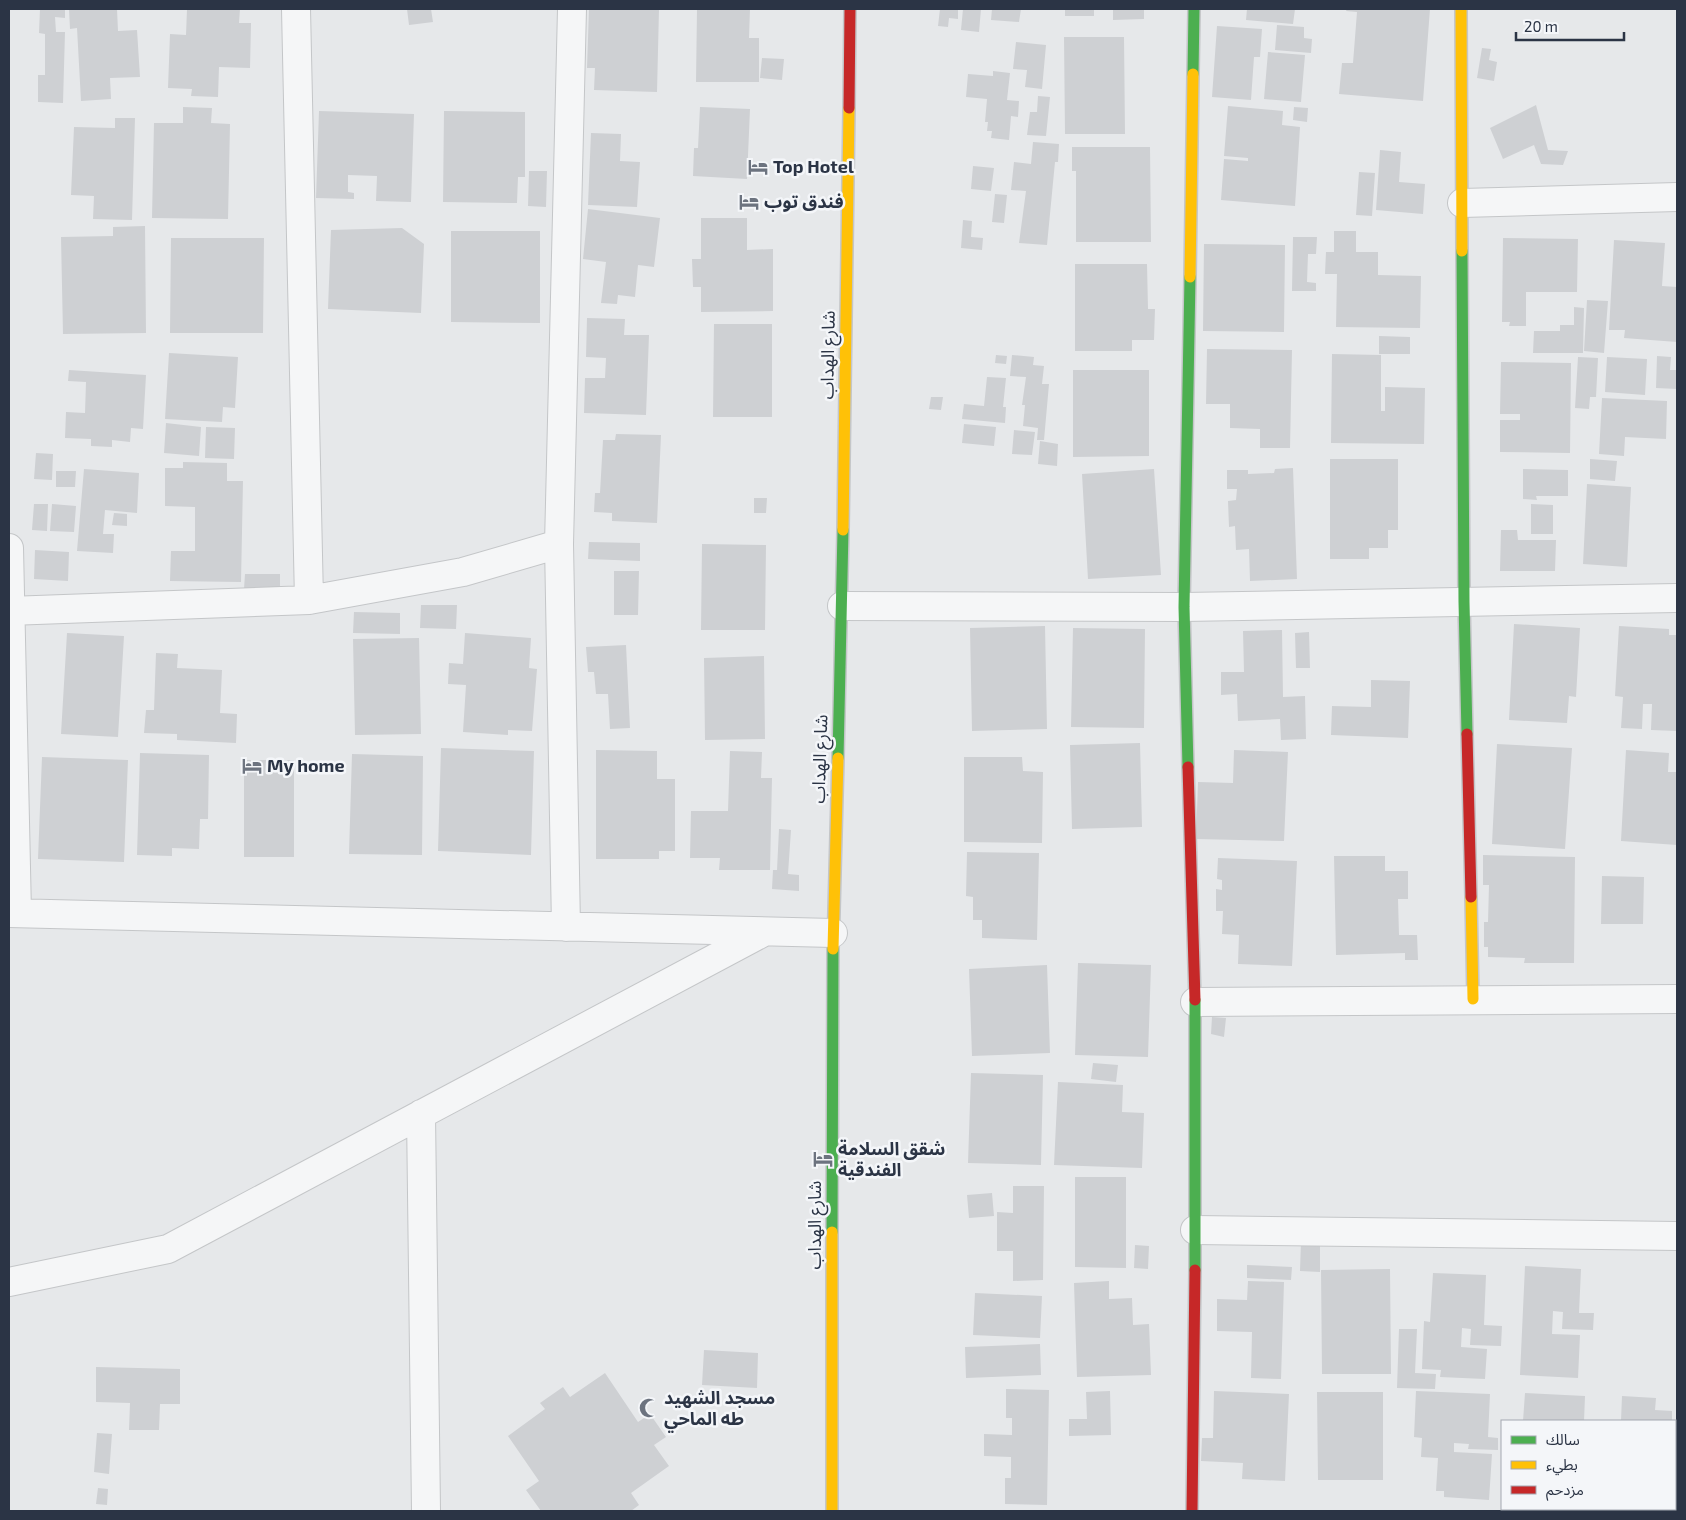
<svg xmlns="http://www.w3.org/2000/svg" width="1686" height="1520" font-family="'Exo 2','Noto Sans Arabic',sans-serif">
<rect width="100%" height="100%" fill="#e6e8ea"/>
<path fill="#ced0d3" d="M 40,9 L 65,9 L 65,18 L 55,17 L 56,32 L 65,32 L 63,103 L 38,102 L 38,75 L 45,75 L 45,34 L 39,33 Z
M 69,9 L 117,9 L 118,31 L 137,30 L 140,77 L 110,78 L 111,99 L 81,101 L 77,28 L 70,29 Z
M 187,9 L 240,9 L 239,23 L 251,23 L 250,68 L 219,67 L 218,97 L 191,96 L 192,89 L 168,88 L 170,34 L 186,35 Z
M 407,9 L 431,9 L 433,22 L 409,25 Z
M 589,9 L 659,9 L 657,92 L 594,90 L 595,68 L 587,68 Z
M 697,9 L 750,9 L 749,38 L 759,38 L 759,82 L 696,82 Z
M 940,9 L 958,9 L 958,19 L 949,18 L 948,27 L 938,26 Z
M 963,9 L 981,9 L 979,32 L 961,30 Z
M 992,9 L 1021,9 L 1019,22 L 991,20 Z
M 1065,9 L 1094,9 L 1094,16 L 1065,16 Z
M 1113,9 L 1144,9 L 1144,19 L 1113,20 Z
M 1247,9 L 1295,9 L 1293,24 L 1246,20 Z
M 1347,9 L 1430,9 L 1423,101 L 1339,94 L 1342,63 L 1353,63 L 1357,12 L 1346,11 Z
M 1277,25 L 1304,27 L 1304,38 L 1312,39 L 1311,53 L 1275,50 Z
M 1217,26 L 1262,29 L 1260,57 L 1254,57 L 1251,100 L 1212,97 Z
M 1064,37 L 1124,37 L 1125,134 L 1065,134 Z
M 1016,42 L 1046,45 L 1042,89 L 1025,87 L 1027,70 L 1013,69 Z
M 1482,48 L 1491,49 L 1489,60 L 1497,62 L 1494,81 L 1477,78 Z
M 1268,52 L 1305,55 L 1301,102 L 1264,99 Z
M 762,58 L 784,59 L 782,80 L 760,78 Z
M 993,71 L 1010,73 L 1007,100 L 1019,101 L 1018,117 L 1011,116 L 1009,140 L 991,138 L 992,131 L 987,131 L 988,122 L 985,122 L 987,99 L 966,97 L 968,74 L 993,76 Z
M 1038,96 L 1050,97 L 1046,136 L 1027,135 L 1030,112 L 1037,112 Z
M 1536,105 L 1548,150 L 1568,151 L 1563,165 L 1541,164 L 1534,145 L 1503,159 L 1490,128 Z
M 1228,106 L 1283,111 L 1282,125 L 1300,127 L 1295,206 L 1221,200 L 1224,159 L 1248,161 L 1248,158 L 1224,156 Z
M 183,107 L 212,108 L 211,123 L 230,124 L 228,219 L 152,218 L 154,123 L 183,123 Z
M 700,107 L 750,109 L 747,179 L 693,176 L 694,148 L 698,148 Z
M 1294,107 L 1308,108 L 1307,122 L 1293,120 Z
M 319,111 L 414,114 L 411,202 L 376,201 L 377,176 L 348,175 L 348,192 L 354,193 L 354,199 L 316,198 Z
M 444,111 L 525,112 L 525,177 L 518,177 L 517,203 L 443,202 Z
M 115,118 L 135,118 L 132,220 L 93,219 L 94,196 L 71,195 L 74,127 L 115,128 Z
M 591,133 L 621,134 L 620,161 L 640,162 L 637,207 L 588,205 Z
M 1033,142 L 1059,144 L 1058,162 L 1055,162 L 1047,245 L 1019,243 L 1026,191 L 1011,190 L 1014,162 L 1031,164 Z
M 1072,147 L 1150,147 L 1151,242 L 1076,242 L 1076,171 L 1072,171 Z
M 1380,150 L 1401,152 L 1399,182 L 1425,184 L 1423,214 L 1376,210 Z
M 973,166 L 994,168 L 991,191 L 971,189 Z
M 529,171 L 547,171 L 546,207 L 528,206 Z
M 1359,172 L 1375,173 L 1372,216 L 1356,215 Z
M 995,194 L 1007,195 L 1004,223 L 992,222 Z
M 588,209 L 660,218 L 654,267 L 638,265 L 635,297 L 618,295 L 617,304 L 601,303 L 606,262 L 583,259 Z
M 701,218 L 747,218 L 747,250 L 773,249 L 773,311 L 701,312 L 701,287 L 693,287 L 692,259 L 701,259 Z
M 963,220 L 972,221 L 971,237 L 983,238 L 982,250 L 961,248 Z
M 145,226 L 146,333 L 63,334 L 61,237 L 113,236 L 113,227 Z
M 402,228 L 424,244 L 421,313 L 328,309 L 331,230 Z
M 451,231 L 540,231 L 540,323 L 451,322 Z
M 1334,231 L 1356,231 L 1356,252 L 1378,252 L 1378,275 L 1421,276 L 1420,328 L 1336,327 L 1337,274 L 1325,274 L 1326,252 L 1334,252 Z
M 1293,237 L 1317,237 L 1316,254 L 1308,254 L 1307,282 L 1316,283 L 1316,291 L 1292,291 Z
M 171,238 L 264,238 L 263,333 L 170,333 Z
M 1503,238 L 1578,239 L 1577,292 L 1526,292 L 1526,326 L 1509,326 L 1510,322 L 1502,322 Z
M 1614,240 L 1665,243 L 1662,286 L 1677,287 L 1677,342 L 1624,338 L 1625,330 L 1609,330 Z
M 1204,244 L 1285,245 L 1284,332 L 1203,331 Z
M 1075,264 L 1147,264 L 1148,309 L 1155,309 L 1154,340 L 1132,340 L 1132,351 L 1075,351 Z
M 1587,300 L 1608,301 L 1604,353 L 1584,351 Z
M 1574,307 L 1584,308 L 1583,353 L 1533,353 L 1534,331 L 1560,331 L 1560,325 L 1574,325 Z
M 587,318 L 625,319 L 624,335 L 649,335 L 646,415 L 584,413 L 585,378 L 605,378 L 606,358 L 586,357 Z
M 714,324 L 772,324 L 772,417 L 713,417 Z
M 1379,336 L 1410,337 L 1410,354 L 1379,354 Z
M 1207,349 L 1292,350 L 1290,448 L 1260,448 L 1260,429 L 1230,428 L 1230,404 L 1206,404 Z
M 169,353 L 238,357 L 235,408 L 223,407 L 222,422 L 165,419 Z
M 1332,354 L 1381,355 L 1381,411 L 1385,411 L 1385,387 L 1425,388 L 1424,444 L 1331,443 Z
M 996,355 L 1007,356 L 1006,364 L 995,363 Z
M 1012,355 L 1034,357 L 1033,365 L 1044,366 L 1042,384 L 1049,384 L 1044,440 L 1037,440 L 1038,428 L 1023,426 L 1025,405 L 1022,405 L 1026,377 L 1010,376 Z
M 1657,356 L 1671,357 L 1670,370 L 1677,370 L 1677,389 L 1656,388 Z
M 1578,357 L 1598,358 L 1596,397 L 1590,397 L 1589,409 L 1575,408 Z
M 1607,357 L 1647,359 L 1645,395 L 1605,392 Z
M 1501,362 L 1571,363 L 1570,453 L 1500,452 L 1500,420 L 1520,420 L 1520,414 L 1500,414 Z
M 69,370 L 146,375 L 143,429 L 131,428 L 130,442 L 112,440 L 112,447 L 91,446 L 91,439 L 65,438 L 66,412 L 85,413 L 86,382 L 68,381 Z
M 1073,370 L 1149,370 L 1149,456 L 1073,457 Z
M 987,377 L 1006,378 L 1003,407 L 1006,407 L 1005,423 L 962,419 L 964,404 L 984,406 Z
M 931,397 L 943,397 L 941,410 L 929,409 Z
M 1602,398 L 1667,401 L 1666,439 L 1625,437 L 1624,456 L 1599,454 Z
M 166,423 L 201,427 L 199,456 L 164,453 Z
M 964,424 L 996,427 L 994,446 L 962,443 Z
M 206,427 L 235,428 L 234,459 L 205,458 Z
M 1014,430 L 1035,432 L 1032,455 L 1012,454 Z
M 616,434 L 661,435 L 657,523 L 612,521 L 612,513 L 594,512 L 595,493 L 600,493 L 603,440 L 615,440 Z
M 1040,441 L 1058,444 L 1057,466 L 1038,464 Z
M 36,453 L 53,454 L 52,480 L 34,479 Z
M 1330,459 L 1398,459 L 1398,530 L 1388,530 L 1388,548 L 1369,548 L 1369,559 L 1330,559 Z
M 1590,459 L 1617,461 L 1615,481 L 1590,479 Z
M 183,462 L 227,463 L 227,481 L 243,481 L 241,582 L 170,581 L 171,551 L 195,551 L 195,507 L 165,506 L 165,468 L 183,468 Z
M 1293,468 L 1297,579 L 1250,581 L 1249,549 L 1236,550 L 1235,526 L 1229,527 L 1228,501 L 1236,500 L 1237,489 L 1227,489 L 1227,470 L 1248,470 L 1248,474 L 1274,473 L 1275,469 Z
M 84,469 L 139,473 L 137,513 L 105,510 L 103,534 L 114,534 L 113,553 L 77,551 Z
M 1154,469 L 1161,575 L 1088,579 L 1082,474 Z
M 1523,469 L 1568,470 L 1568,496 L 1536,496 L 1537,500 L 1523,499 Z
M 56,471 L 76,471 L 75,487 L 56,487 Z
M 1587,484 L 1631,487 L 1627,567 L 1583,564 Z
M 754,498 L 767,498 L 766,513 L 754,513 Z
M 34,504 L 48,504 L 47,531 L 32,530 Z
M 52,504 L 76,506 L 74,532 L 50,531 Z
M 1531,504 L 1553,505 L 1553,534 L 1531,534 Z
M 114,513 L 127,514 L 127,526 L 112,525 Z
M 1501,530 L 1517,530 L 1518,540 L 1556,540 L 1555,571 L 1500,571 Z
M 589,542 L 640,543 L 640,561 L 588,559 Z
M 702,544 L 766,545 L 765,630 L 701,630 Z
M 35,550 L 69,552 L 68,581 L 34,579 Z
M 614,571 L 639,571 L 638,615 L 614,615 Z
M 245,574 L 280,574 L 280,590 L 244,589 Z
M 421,605 L 457,605 L 456,629 L 420,628 Z
M 354,612 L 400,613 L 400,634 L 353,633 Z
M 1514,624 L 1580,628 L 1576,697 L 1569,696 L 1567,723 L 1509,720 Z
M 1045,626 L 1047,729 L 972,731 L 970,628 Z
M 1619,626 L 1669,629 L 1669,635 L 1677,635 L 1677,731 L 1651,730 L 1652,704 L 1643,704 L 1642,729 L 1621,728 L 1623,697 L 1615,696 Z
M 1073,628 L 1145,629 L 1144,728 L 1071,727 Z
M 1282,630 L 1283,697 L 1305,696 L 1306,739 L 1281,740 L 1280,719 L 1238,721 L 1237,694 L 1221,695 L 1221,672 L 1244,672 L 1243,631 Z
M 1309,632 L 1310,668 L 1296,668 L 1295,633 Z
M 67,633 L 124,636 L 118,737 L 61,734 Z
M 465,633 L 531,638 L 529,668 L 537,669 L 532,731 L 508,730 L 508,735 L 463,732 L 466,685 L 448,684 L 449,663 L 463,664 Z
M 419,638 L 421,734 L 355,735 L 353,639 Z
M 626,645 L 630,728 L 610,729 L 608,694 L 596,694 L 594,672 L 588,672 L 586,647 Z
M 156,653 L 178,654 L 177,668 L 222,670 L 220,713 L 237,714 L 236,743 L 177,740 L 177,734 L 144,733 L 146,710 L 154,710 Z
M 764,656 L 765,739 L 705,740 L 704,658 Z
M 1371,680 L 1410,681 L 1408,738 L 1331,735 L 1332,706 L 1371,707 Z
M 1140,743 L 1142,827 L 1072,829 L 1070,745 Z
M 1497,744 L 1572,748 L 1565,849 L 1492,844 Z
M 441,748 L 534,751 L 531,855 L 438,851 Z
M 596,750 L 657,751 L 657,779 L 675,779 L 675,851 L 659,851 L 659,859 L 596,859 Z
M 1234,750 L 1288,752 L 1284,841 L 1196,839 L 1198,782 L 1233,783 Z
M 1626,750 L 1669,753 L 1668,772 L 1677,772 L 1677,845 L 1621,841 Z
M 730,751 L 762,752 L 761,778 L 772,778 L 770,870 L 719,870 L 720,858 L 690,858 L 691,811 L 728,811 Z
M 140,753 L 209,755 L 208,819 L 200,819 L 199,849 L 172,848 L 172,856 L 137,855 Z
M 352,754 L 423,756 L 422,855 L 349,854 Z
M 42,757 L 128,760 L 124,862 L 38,859 Z
M 964,757 L 1022,757 L 1023,771 L 1043,772 L 1042,843 L 964,842 Z
M 244,760 L 294,760 L 294,857 L 244,857 Z
M 779,829 L 791,830 L 788,874 L 799,875 L 799,891 L 772,889 L 773,870 L 777,870 Z
M 967,852 L 1039,853 L 1037,940 L 982,938 L 982,920 L 973,920 L 973,897 L 966,896 Z
M 1483,855 L 1575,857 L 1574,963 L 1524,963 L 1525,958 L 1488,957 L 1488,947 L 1484,947 L 1484,922 L 1488,922 L 1489,885 L 1483,885 Z
M 1334,856 L 1385,856 L 1385,871 L 1408,871 L 1408,899 L 1398,899 L 1399,935 L 1417,935 L 1418,960 L 1405,960 L 1405,953 L 1336,955 Z
M 1218,858 L 1297,861 L 1292,966 L 1238,964 L 1239,935 L 1222,934 L 1223,911 L 1216,911 L 1216,889 L 1222,890 L 1222,880 L 1217,879 Z
M 1602,876 L 1644,877 L 1643,924 L 1601,924 Z
M 1078,963 L 1151,965 L 1148,1057 L 1075,1055 Z
M 1047,965 L 1050,1053 L 972,1056 L 969,969 Z
M 1212,1017 L 1226,1018 L 1224,1037 L 1211,1034 Z
M 1093,1063 L 1118,1065 L 1116,1082 L 1091,1079 Z
M 971,1073 L 1043,1075 L 1041,1165 L 968,1163 Z
M 1058,1082 L 1123,1085 L 1122,1112 L 1144,1113 L 1142,1168 L 1054,1165 Z
M 1075,1177 L 1126,1177 L 1126,1268 L 1075,1267 Z
M 1013,1186 L 1044,1186 L 1043,1280 L 1013,1281 L 1013,1251 L 997,1251 L 997,1212 L 1013,1213 Z
M 992,1193 L 994,1216 L 969,1218 L 967,1195 Z
M 1301,1241 L 1320,1242 L 1320,1272 L 1300,1271 Z
M 1135,1245 L 1149,1246 L 1148,1269 L 1134,1268 Z
M 1247,1265 L 1292,1267 L 1291,1280 L 1247,1278 Z
M 1525,1266 L 1581,1269 L 1579,1313 L 1594,1313 L 1593,1330 L 1562,1329 L 1563,1312 L 1553,1311 L 1552,1334 L 1580,1335 L 1578,1378 L 1520,1375 Z
M 1390,1269 L 1391,1374 L 1322,1374 L 1321,1270 Z
M 1433,1273 L 1486,1275 L 1484,1325 L 1502,1326 L 1501,1346 L 1470,1345 L 1471,1329 L 1462,1328 L 1461,1347 L 1487,1349 L 1485,1379 L 1440,1377 L 1441,1370 L 1422,1369 L 1424,1321 L 1430,1322 Z
M 1109,1281 L 1109,1299 L 1132,1298 L 1133,1325 L 1149,1324 L 1151,1375 L 1077,1377 L 1074,1283 Z
M 1248,1281 L 1284,1282 L 1281,1379 L 1251,1378 L 1252,1332 L 1217,1331 L 1217,1299 L 1247,1300 Z
M 975,1293 L 1042,1296 L 1040,1338 L 973,1335 Z
M 1399,1329 L 1417,1329 L 1415,1373 L 1436,1374 L 1435,1389 L 1397,1388 Z
M 1040,1344 L 1041,1375 L 966,1378 L 965,1347 Z
M 704,1350 L 758,1353 L 757,1388 L 702,1385 Z
M 96,1367 L 180,1369 L 180,1404 L 160,1404 L 159,1430 L 129,1430 L 130,1403 L 96,1402 Z
M 605,1373 L 638,1422 L 650,1414 L 666,1437 L 654,1445 L 669,1466 L 631,1493 L 639,1505 L 631,1511 L 541,1511 L 526,1490 L 539,1481 L 508,1436 L 545,1409 L 540,1403 L 563,1387 L 570,1397 Z
M 1006,1389 L 1049,1390 L 1047,1505 L 1005,1504 L 1005,1478 L 1011,1478 L 1011,1457 L 984,1456 L 984,1434 L 1012,1435 L 1012,1418 L 1006,1418 Z
M 1110,1391 L 1111,1435 L 1069,1436 L 1069,1419 L 1087,1419 L 1086,1392 Z
M 1214,1391 L 1289,1394 L 1285,1481 L 1242,1479 L 1243,1463 L 1201,1461 L 1202,1438 L 1213,1438 Z
M 1416,1391 L 1490,1394 L 1488,1437 L 1498,1438 L 1498,1450 L 1468,1449 L 1469,1444 L 1454,1443 L 1454,1452 L 1492,1454 L 1489,1500 L 1444,1497 L 1444,1491 L 1436,1491 L 1438,1458 L 1421,1457 L 1422,1438 L 1414,1437 Z
M 1317,1392 L 1383,1392 L 1383,1480 L 1318,1480 Z
M 1525,1393 L 1585,1396 L 1584,1421 L 1523,1421 Z
M 1622,1396 L 1656,1398 L 1655,1410 L 1672,1411 L 1672,1421 L 1621,1421 Z
M 1675,1423 L 1677,1423 L 1677,1492 L 1675,1492 Z
M 97,1433 L 112,1434 L 109,1474 L 94,1472 Z
M 98,1488 L 108,1489 L 107,1505 L 96,1504 Z"/>
<g fill="none" stroke-linecap="round" stroke-linejoin="round">
<defs>
<path id="street" d="M 296,9 L 309,600
M 1462,203 L 1677,197
M 9,548 L 17,913
M 842,606 L 1184,607 L 1677,598
M 9,611 L 309,600 L 463,572 L 559,544
M 9,913 L 833,933
M 566,927 L 559,544 L 572,9
M 1195,1002 L 1677,999
M 421,1114 L 426,1511
M 1195,1230 L 1677,1236
M 9,1282 L 168,1249 L 764,932"/>
<path id="fast" d="M 1193,74 L 1194,9
M 1462,251 L 1464,602 L 1467,734
M 838,758 L 843,530
M 1188,767 L 1184,607 L 1190,277
M 832,1232 L 833,949
M 1195,1270 L 1195,1000"/>
<path id="slow" d="M 1461,9 L 1462,251
M 1190,277 L 1193,74
M 843,530 L 849,108
M 1471,897 L 1473,999
M 833,949 L 838,758
M 832,1511 L 832,1232"/>
<path id="jam" d="M 849,108 L 850,9
M 1467,734 L 1471,897
M 1188,767 L 1195,1000
M 1192,1511 L 1195,1270"/>
</defs>
<use href="#street" stroke="#c4c6c8" stroke-width="30"/>
<use href="#fast" stroke="#c4c6c8" stroke-width="14"/>
<use href="#slow" stroke="#c4c6c8" stroke-width="14"/>
<use href="#jam" stroke="#c4c6c8" stroke-width="14"/>
<use href="#street" stroke="#f5f6f7" stroke-width="28"/>
<use href="#fast" stroke="#4caf50" stroke-width="11"/>
<use href="#slow" stroke="#ffc107" stroke-width="11"/>
<use href="#jam" stroke="#c62828" stroke-width="11"/>
</g>
<defs>
<symbol id="hotel-bare" viewBox="-9 -9 18 18"><path d="M-6-4.5h1.5V1H6V5H4.5V3h-9V5H-6ZM-4 0a1.8 1.8 0 1 1 3.6 0ZM.5 0V-2.5h3Q6-2.5 6 0Z" fill="#6c737f" stroke="#f4f6f9" stroke-width="2.5" paint-order="stroke"/></symbol>
<symbol id="mosque-bare" viewBox="-9 -9 18 18"><path d="M3.5-4.9A6 6 0 1 0 3.5 4.9A5 5 0 1 1 3.5-4.9Z" fill="#6c737f" stroke="#f4f6f9" stroke-width="2.5" paint-order="stroke"/></symbol>
</defs>
<g fill-rule="evenodd">
<use href="#hotel-bare" x="744" y="153" width="28" height="28"/>
<use href="#hotel-bare" x="735" y="188" width="28" height="28"/>
<use href="#hotel-bare" x="238" y="752" width="28" height="28"/>
<use href="#hotel-bare" x="809" y="1145" width="28" height="28"/>
<use href="#mosque-bare" x="635" y="1394" width="28" height="28"/>
</g>
<g text-anchor="middle" stroke-width="5" stroke-linejoin="round" paint-order="stroke">
<g font-size="18" font-weight="bold" fill="#2b3445" stroke="#f4f6f9" text-anchor="start">
<text x="773" y="173">Top Hotel</text>
<text x="764" y="208">فندق توب</text>
<text x="267" y="772">My home</text>
<text x="838" y="1155">شقق السلامة<tspan x="838" dy="21">الفندقية</tspan></text>
<text x="664" y="1404">مسجد الشهيد<tspan x="664" dy="21">طه الماحي</tspan></text>
</g>
<g font-size="18" fill="#2b3445" stroke="#f4f6f9">
<text transform="translate(828 355) rotate(-89)" y="6">شارع الهداب</text>
<text transform="translate(820 759) rotate(-88)" y="6">شارع الهداب</text>
<text transform="translate(815 1225) rotate(-90)" y="6">شارع الهداب</text>
</g>
</g>
<rect width="1686" height="1520" fill="none" stroke="#2b3445" stroke-width="20"/>
<rect x="1501" y="1420" width="175" height="90" fill="#f4f6f9" stroke="#a4a8b1"/>
<rect x="1511" y="1436" width="25" height="8" fill="#4caf50" stroke="#a4a8b1"/>
<text x="1546" y="1445" font-size="15" fill="#2b3445">سالك</text>
<rect x="1511" y="1461" width="25" height="8" fill="#ffc107" stroke="#a4a8b1"/>
<text x="1546" y="1470" font-size="15" fill="#2b3445">بطيء</text>
<rect x="1511" y="1486" width="25" height="8" fill="#c62828" stroke="#a4a8b1"/>
<text x="1546" y="1495" font-size="15" fill="#2b3445">مزدحم</text>
<path d="M1516 32v8h108v-8" fill="none" stroke="#2b3445" stroke-width="2.5"/>
<text x="1524" y="32" font-size="15" fill="#2b3445" stroke="#f4f6f9" stroke-width="4" paint-order="stroke">20 m</text>
</svg>
